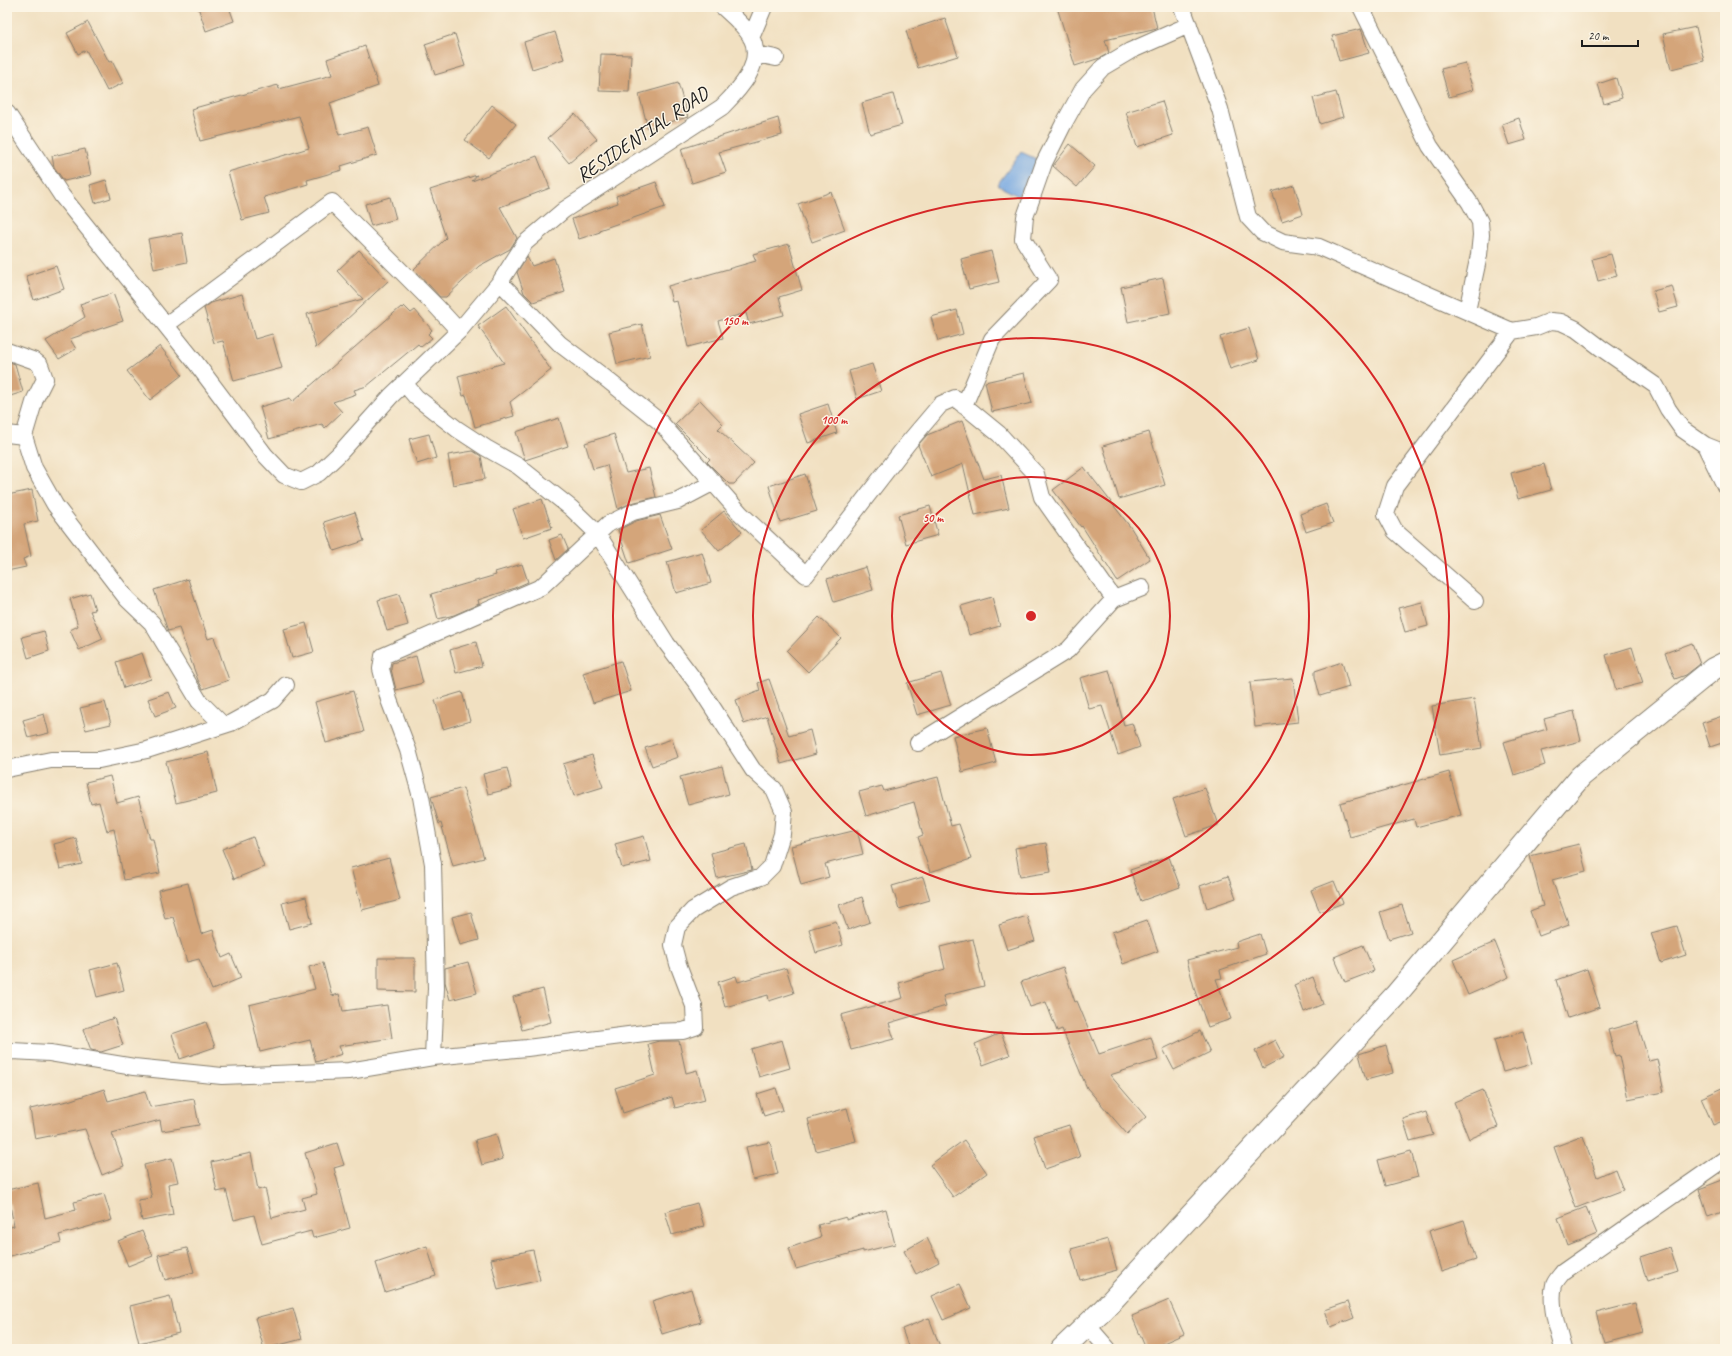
<svg xmlns="http://www.w3.org/2000/svg" width="1732" height="1356" font-family="Caveat,sans-serif">
<rect width="100%" height="100%" fill="#fcf5e5"/>
<filter id="ink" filterUnits="userSpaceOnUse"><feTurbulence type="fractalNoise" baseFrequency=".025" numOctaves="2"/><feDisplacementMap in="SourceGraphic" scale="8" xChannelSelector="R" yChannelSelector="G"/><feConvolveMatrix kernelMatrix="1 2 1 2 8 2 1 2 1" color-interpolation-filters="sRGB"/></filter>
<filter id="wash" filterUnits="userSpaceOnUse"><feTurbulence type="fractalNoise" baseFrequency=".012" numOctaves="4" result="noise"/><feDisplacementMap in="SourceGraphic" scale="16" xChannelSelector="R" yChannelSelector="G"/><feGaussianBlur stdDeviation="0.9" result="paint"/><feColorMatrix in="noise" values="0 0 0 0 0 0 0 0 0 0 0 0 0 0 0 0 0 1.4 0 .05"/><feComposite in="paint" operator="in"/></filter>
<g filter="url(#wash)">
<rect width="100%" height="100%" fill="#f1e0c1"/>
<path fill="#76a7e1" stroke="#49627e" d="M 1021,152 L 1041,161 L 1018,196 L 997,185 Z"/>
<g id="blocks">
<path fill="#d4a57a" d="M 198,7 L 229,7 L 234,21 L 206,31 Z
M 1057,7 L 1152,7 L 1157,28 L 1105,40 L 1109,53 L 1100,58 L 1075,66 Z
M 945,18 L 958,56 L 918,68 L 906,31 Z
M 88,22 L 109,62 L 112,61 L 123,83 L 107,91 L 86,50 L 78,54 L 67,33 Z
M 1696,27 L 1704,61 L 1671,69 L 1663,34 Z
M 1361,29 L 1369,53 L 1339,61 L 1332,36 Z
M 555,32 L 564,59 L 532,69 L 524,42 Z
M 455,34 L 465,66 L 435,75 L 425,44 Z
M 365,46 L 378,86 L 330,103 L 339,135 L 368,127 L 377,155 L 341,166 L 342,170 L 307,180 L 308,184 L 264,197 L 269,213 L 242,220 L 228,172 L 309,148 L 299,116 L 200,141 L 191,109 L 278,85 L 279,89 L 332,75 L 327,59 Z
M 601,54 L 631,55 L 629,92 L 599,91 Z
M 1465,63 L 1473,90 L 1449,97 L 1441,69 Z
M 1616,78 L 1622,98 L 1604,104 L 1598,84 Z
M 678,83 L 688,117 L 648,128 L 639,94 Z
M 1336,92 L 1343,117 L 1320,124 L 1313,98 Z
M 893,94 L 902,125 L 870,134 L 862,103 Z
M 1162,101 L 1173,135 L 1137,147 L 1126,112 Z
M 492,105 L 516,124 L 489,158 L 465,140 Z
M 575,114 L 597,139 L 569,163 L 548,138 Z
M 778,118 L 782,135 L 719,152 L 726,172 L 692,183 L 681,149 Z
M 1519,118 L 1526,140 L 1509,145 L 1502,124 Z
M 1070,144 L 1095,166 L 1077,187 L 1053,166 Z
M 85,149 L 91,175 L 64,181 L 54,167 L 52,156 Z
M 537,156 L 550,188 L 500,207 L 517,238 L 510,249 L 479,266 L 446,297 L 440,297 L 414,269 L 446,238 L 430,190 L 477,175 L 472,181 Z
M 106,180 L 111,198 L 95,203 L 90,185 Z
M 656,182 L 665,207 L 599,230 L 600,232 L 579,239 L 572,219 L 618,203 L 616,196 Z
M 1294,185 L 1303,214 L 1282,221 L 1272,192 Z
M 831,192 L 845,230 L 812,242 L 798,204 Z
M 390,197 L 396,219 L 371,226 L 365,204 Z
M 182,233 L 187,262 L 154,269 L 148,239 Z
M 789,244 L 802,290 L 779,297 L 784,315 L 749,324 L 746,313 L 718,321 L 723,338 L 688,347 L 677,301 L 672,302 L 668,286 L 756,261 L 753,254 Z
M 359,250 L 388,281 L 316,348 L 307,314 L 363,299 L 337,271 Z
M 991,251 L 999,282 L 969,289 L 961,259 Z
M 1611,254 L 1617,276 L 1598,281 L 1592,259 Z
M 527,257 L 532,266 L 554,258 L 565,292 L 533,302 L 524,293 L 517,272 Z
M 56,266 L 64,289 L 34,300 L 26,276 Z
M 1163,278 L 1170,313 L 1128,322 L 1121,287 Z
M 1672,286 L 1678,307 L 1659,312 L 1653,291 Z
M 113,293 L 123,321 L 70,339 L 76,349 L 59,359 L 46,341 L 85,317 L 80,304 Z
M 242,294 L 255,339 L 272,334 L 282,368 L 234,381 L 223,341 L 214,343 L 204,308 L 211,303 Z
M 404,306 L 411,313 L 415,310 L 432,330 L 428,334 L 432,338 L 421,347 L 418,344 L 367,386 L 354,390 L 356,394 L 333,402 L 342,412 L 325,428 L 322,424 L 269,439 L 260,407 L 290,398 L 292,402 L 401,307 L 402,308 Z
M 506,306 L 551,370 L 510,402 L 514,416 L 475,427 L 466,395 L 463,396 L 458,376 L 504,363 L 478,326 Z
M 957,310 L 963,334 L 938,341 L 931,317 Z
M 642,324 L 650,356 L 617,364 L 609,332 Z
M 1249,328 L 1259,360 L 1230,369 L 1220,337 Z
M 160,346 L 182,375 L 150,400 L 127,371 Z
M 7,361 L 15,364 L 23,392 L 7,397 Z
M 872,364 L 881,391 L 857,399 L 849,371 Z
M 1024,373 L 1032,403 L 992,412 L 985,382 Z
M 700,400 L 723,424 L 718,429 L 754,463 L 734,484 L 729,484 L 707,462 L 710,459 L 675,424 Z
M 828,404 L 837,433 L 808,443 L 798,414 Z
M 559,418 L 568,446 L 525,460 L 516,432 Z
M 962,421 L 984,479 L 1001,475 L 1009,508 L 975,515 L 963,464 L 931,477 L 918,445 L 927,435 Z
M 1149,432 L 1165,485 L 1119,499 L 1103,446 Z
M 429,434 L 436,458 L 417,464 L 409,439 Z
M 614,434 L 626,473 L 649,468 L 656,497 L 631,503 L 618,509 L 607,465 L 593,469 L 585,443 Z
M 473,451 L 481,456 L 485,479 L 453,485 L 448,455 Z
M 1544,464 L 1551,490 L 1518,499 L 1511,473 Z
M 1084,467 L 1131,528 L 1150,559 L 1117,581 L 1082,526 L 1081,527 L 1053,490 Z
M 805,474 L 817,511 L 780,522 L 769,486 Z
M 32,490 L 38,521 L 24,524 L 31,556 L 23,559 L 26,567 L 7,571 L 7,495 Z
M 542,499 L 552,528 L 523,538 L 513,509 Z
M 1326,504 L 1333,523 L 1306,532 L 1300,514 Z
M 930,506 L 938,535 L 906,544 L 898,515 Z
M 724,511 L 742,532 L 719,551 L 701,530 Z
M 355,512 L 364,541 L 334,551 L 324,522 Z
M 660,515 L 672,549 L 629,563 L 618,530 L 636,521 Z
M 562,535 L 568,549 L 556,560 L 549,540 Z
M 702,552 L 711,583 L 676,593 L 667,562 Z
M 522,564 L 528,582 L 512,589 L 478,600 L 479,604 L 454,615 L 438,619 L 431,594 L 496,575 L 495,572 Z
M 866,567 L 873,590 L 834,602 L 827,579 Z
M 188,579 L 208,639 L 214,637 L 229,680 L 203,689 L 198,680 L 179,628 L 168,631 L 154,590 Z
M 90,593 L 95,610 L 90,611 L 103,639 L 79,650 L 70,630 L 78,626 L 70,599 Z
M 399,594 L 408,625 L 387,631 L 378,600 Z
M 992,597 L 1000,626 L 969,635 L 961,606 Z
M 1422,602 L 1428,626 L 1405,632 L 1398,608 Z
M 819,617 L 841,638 L 808,672 L 787,651 Z
M 306,623 L 314,652 L 292,658 L 284,629 Z
M 44,631 L 49,651 L 28,658 L 22,637 Z
M 476,642 L 482,666 L 456,673 L 450,650 Z
M 1692,643 L 1700,664 L 1686,675 L 1675,679 L 1665,653 Z
M 1632,647 L 1643,683 L 1616,690 L 1606,655 Z
M 142,653 L 151,679 L 124,688 L 116,662 Z
M 416,656 L 423,683 L 396,690 L 391,669 L 392,663 Z
M 621,661 L 631,691 L 593,703 L 583,673 Z
M 1342,662 L 1349,687 L 1320,696 L 1315,677 L 1315,671 Z
M 1109,670 L 1124,725 L 1132,723 L 1140,747 L 1118,755 L 1102,706 L 1089,709 L 1080,678 Z
M 941,673 L 951,705 L 917,715 L 907,683 Z
M 1293,678 L 1298,722 L 1255,727 L 1250,682 Z
M 769,679 L 789,736 L 810,730 L 816,754 L 781,764 L 767,716 L 744,724 L 736,700 L 760,691 L 758,683 Z
M 353,691 L 364,732 L 326,743 L 315,702 Z
M 169,692 L 176,708 L 155,716 L 148,699 Z
M 462,692 L 470,721 L 443,729 L 435,700 Z
M 1474,699 L 1482,748 L 1440,755 L 1432,706 Z
M 105,702 L 111,724 L 86,730 L 80,708 Z
M 1574,711 L 1581,741 L 1541,751 L 1545,765 L 1514,775 L 1504,742 L 1547,729 L 1544,719 Z
M 44,714 L 49,733 L 28,738 L 23,720 Z
M 1725,715 L 1725,742 L 1710,747 L 1702,723 Z
M 987,728 L 996,763 L 962,772 L 953,736 Z
M 672,739 L 678,757 L 652,766 L 645,748 Z
M 208,752 L 217,793 L 176,803 L 166,762 Z
M 592,755 L 603,787 L 574,796 L 563,764 Z
M 722,766 L 729,794 L 688,805 L 680,777 Z
M 507,768 L 512,788 L 488,794 L 483,774 Z
M 1449,772 L 1461,815 L 1416,827 L 1414,819 L 1350,837 L 1340,803 Z
M 110,776 L 117,803 L 138,797 L 150,839 L 153,839 L 160,873 L 124,880 L 114,829 L 107,831 L 99,802 L 91,804 L 86,782 Z
M 938,777 L 951,826 L 959,824 L 971,859 L 930,872 L 918,837 L 923,835 L 914,802 L 866,816 L 859,792 L 882,786 L 884,791 Z
M 463,788 L 484,858 L 453,866 L 441,823 L 439,824 L 431,797 Z
M 1205,788 L 1218,825 L 1186,836 L 1173,799 Z
M 857,830 L 863,854 L 825,864 L 829,877 L 801,885 L 791,846 Z
M 644,836 L 651,861 L 622,868 L 615,844 Z
M 253,837 L 264,867 L 234,879 L 222,849 Z
M 76,838 L 82,864 L 60,869 L 54,844 Z
M 1046,843 L 1051,872 L 1020,877 L 1015,848 Z
M 746,844 L 752,870 L 717,878 L 711,853 Z
M 1579,844 L 1586,871 L 1552,880 L 1569,925 L 1539,936 L 1530,911 L 1543,906 L 1530,856 Z
M 1169,857 L 1180,887 L 1141,901 L 1130,870 Z
M 389,858 L 400,900 L 362,910 L 351,868 Z
M 1228,876 L 1236,898 L 1207,908 L 1200,886 Z
M 923,877 L 930,900 L 899,909 L 892,886 Z
M 1334,881 L 1343,903 L 1320,912 L 1311,890 Z
M 188,883 L 201,934 L 213,930 L 222,958 L 231,954 L 241,978 L 212,990 L 199,959 L 187,962 L 173,917 L 165,919 L 158,890 Z
M 306,897 L 312,923 L 289,929 L 282,903 Z
M 862,897 L 870,922 L 848,930 L 839,905 Z
M 1402,905 L 1411,932 L 1389,939 L 1380,912 Z
M 471,912 L 479,940 L 460,945 L 452,917 Z
M 1027,916 L 1035,941 L 1007,950 L 999,925 Z
M 1147,920 L 1158,951 L 1123,964 L 1112,932 Z
M 836,921 L 843,945 L 816,953 L 809,929 Z
M 1677,926 L 1686,955 L 1661,963 L 1651,933 Z
M 1260,934 L 1266,954 L 1220,970 L 1222,978 L 1216,979 L 1231,1019 L 1208,1027 L 1195,991 L 1187,960 L 1237,947 L 1236,942 Z
M 973,939 L 984,986 L 943,996 L 946,1006 L 889,1023 L 894,1039 L 851,1050 L 841,1015 L 903,998 L 899,983 L 945,969 L 940,947 Z
M 1495,942 L 1509,977 L 1468,995 L 1453,960 Z
M 1363,945 L 1374,971 L 1345,982 L 1334,957 Z
M 378,958 L 415,958 L 415,992 L 378,991 Z
M 468,962 L 477,993 L 450,1000 L 445,982 L 445,968 Z
M 117,963 L 124,990 L 97,997 L 90,970 Z
M 323,963 L 332,996 L 339,994 L 343,1011 L 387,1005 L 392,1038 L 339,1046 L 342,1054 L 316,1062 L 310,1040 L 260,1052 L 249,1005 L 315,989 L 309,967 Z
M 1063,967 L 1075,1002 L 1077,1001 L 1099,1054 L 1151,1037 L 1158,1060 L 1110,1075 L 1146,1117 L 1127,1134 L 1087,1088 L 1062,1029 L 1057,1031 L 1046,1002 L 1030,1007 L 1021,982 Z
M 786,968 L 794,993 L 769,1001 L 768,995 L 725,1007 L 718,982 L 736,976 L 738,982 Z
M 1587,969 L 1600,1007 L 1568,1018 L 1556,980 Z
M 1313,977 L 1323,1004 L 1304,1012 L 1294,985 Z
M 543,989 L 551,1022 L 522,1030 L 513,997 Z
M 114,1018 L 123,1045 L 101,1052 L 91,1050 L 83,1029 Z
M 206,1022 L 215,1047 L 180,1059 L 172,1034 Z
M 1637,1022 L 1649,1061 L 1657,1059 L 1664,1092 L 1628,1099 L 1619,1055 L 1615,1056 L 1608,1030 Z
M 1200,1031 L 1210,1052 L 1174,1070 L 1163,1049 Z
M 1523,1032 L 1532,1064 L 1503,1072 L 1494,1040 Z
M 1001,1033 L 1010,1055 L 983,1065 L 975,1044 Z
M 782,1040 L 790,1068 L 759,1077 L 751,1049 Z
M 1275,1040 L 1284,1057 L 1263,1068 L 1255,1051 Z
M 659,1041 L 679,1041 L 686,1073 L 697,1070 L 705,1100 L 675,1108 L 672,1097 L 623,1113 L 615,1088 L 655,1075 L 648,1044 Z
M 1386,1045 L 1393,1073 L 1366,1080 L 1359,1054 Z
M 1725,1087 L 1725,1120 L 1713,1125 L 1701,1098 Z
M 776,1088 L 783,1110 L 764,1116 L 757,1094 Z
M 104,1089 L 108,1101 L 145,1091 L 150,1107 L 194,1099 L 199,1125 L 162,1131 L 160,1120 L 112,1133 L 124,1166 L 102,1175 L 85,1129 L 35,1139 L 30,1109 L 68,1101 Z
M 1483,1090 L 1498,1127 L 1469,1139 L 1454,1102 Z
M 847,1108 L 856,1141 L 816,1151 L 808,1119 Z
M 1426,1112 L 1433,1135 L 1410,1141 L 1403,1119 Z
M 1069,1125 L 1080,1157 L 1045,1169 L 1034,1136 Z
M 496,1134 L 503,1159 L 482,1165 L 475,1140 Z
M 1583,1136 L 1597,1177 L 1615,1169 L 1623,1190 L 1576,1208 L 1554,1147 Z
M 964,1140 L 987,1173 L 953,1197 L 930,1165 Z
M 770,1142 L 778,1174 L 753,1180 L 746,1147 Z
M 337,1143 L 344,1165 L 334,1168 L 350,1228 L 313,1238 L 311,1231 L 262,1244 L 254,1215 L 234,1220 L 226,1190 L 217,1192 L 211,1162 L 251,1153 L 258,1190 L 265,1188 L 272,1218 L 305,1209 L 302,1198 L 317,1194 L 305,1153 Z
M 1411,1151 L 1418,1177 L 1385,1186 L 1378,1160 Z
M 172,1158 L 178,1182 L 168,1184 L 173,1215 L 142,1221 L 138,1200 L 152,1198 L 144,1165 Z
M 1725,1179 L 1725,1211 L 1708,1217 L 1699,1189 Z
M 38,1183 L 45,1218 L 76,1210 L 74,1202 L 104,1194 L 112,1220 L 59,1235 L 61,1242 L 7,1257 L 7,1228 L 14,1226 L 7,1190 Z
M 697,1203 L 704,1226 L 672,1235 L 665,1212 Z
M 1586,1207 L 1597,1234 L 1568,1246 L 1558,1218 Z
M 886,1209 L 895,1244 L 863,1252 L 863,1250 L 796,1269 L 789,1248 L 821,1237 L 818,1225 L 846,1217 L 846,1220 Z
M 1464,1220 L 1476,1260 L 1441,1271 L 1429,1231 Z
M 142,1231 L 153,1256 L 128,1266 L 118,1241 Z
M 927,1238 L 939,1262 L 916,1274 L 904,1251 Z
M 1108,1239 L 1117,1270 L 1080,1280 L 1071,1249 Z
M 427,1246 L 436,1276 L 385,1292 L 376,1263 Z
M 1670,1247 L 1678,1272 L 1647,1282 L 1640,1257 Z
M 187,1248 L 194,1272 L 165,1280 L 158,1255 Z
M 533,1250 L 540,1280 L 498,1290 L 491,1259 Z
M 960,1284 L 971,1308 L 943,1320 L 932,1296 Z
M 691,1289 L 701,1322 L 662,1334 L 652,1301 Z
M 170,1296 L 179,1333 L 139,1343 L 130,1306 Z
M 1169,1300 L 1184,1334 L 1150,1349 L 1146,1349 L 1132,1316 Z
M 1348,1302 L 1354,1318 L 1331,1327 L 1325,1310 Z
M 1635,1303 L 1643,1333 L 1605,1343 L 1596,1313 Z
M 293,1308 L 302,1339 L 264,1349 L 255,1318 Z
M 929,1318 L 941,1349 L 909,1349 L 902,1329 Z"/>
</g>
</g>
<g filter="url(#ink)">
<use href="#blocks" fill-opacity="0" stroke="#867e6e" stroke-width="1"/>
<g fill="none" stroke-linecap="round" stroke-linejoin="round">
<defs>
<path id="street" d="M 1182,7 L 1220,109 L 1248,217 L 1262,232 L 1283,242 L 1319,247 L 1512,331 L 1536,327 L 1551,321 L 1561,322 L 1576,329 L 1601,348 L 1656,386 L 1668,409 L 1682,429 L 1705,445 L 1725,486
M 1361,7 L 1430,146 L 1470,203 L 1480,222 L 1481,235 L 1479,255 L 1467,311
M 751,38 L 764,7
M 756,54 L 776,58
M 7,113 L 62,196 L 196,363 L 265,455 L 284,475 L 301,482 L 319,473 L 339,454 L 391,396 L 459,331 L 500,282 L 525,243 L 564,210 L 722,107 C 739,90 765,63 751,37 C 744,25 733,16 723,7
M 500,282 L 560,344 L 605,378 L 660,422 L 740,513 L 806,575 L 908,443 L 941,404 L 955,398 L 999,434 L 1036,474 L 1042,497 L 1114,599 L 1068,650 L 918,743
M 166,325 L 332,202 L 437,307 L 459,331
M 7,351 L 35,361 L 40,365 L 45,379 L 35,399 L 24,436 L 34,468 L 55,505 L 127,599 L 152,623 L 199,701 L 223,725
M 964,406 L 992,339 L 1049,280 L 1023,239 L 1025,217 L 1044,163 L 1063,125 L 1083,89 L 1103,67 L 1130,51 L 1189,25
M 7,434 L 24,436
M 1705,445 L 1725,453
M 1114,599 L 1142,588
M 1475,601 L 1395,531 L 1386,514 L 1395,486 L 1512,331
M 7,769 L 51,760 L 99,760 L 147,750 L 231,723 L 273,700 L 286,685
M 7,1053 L 12,1051 L 50,1053 L 134,1067 L 222,1076 L 349,1071 L 433,1057 L 527,1048 L 652,1032 L 683,1031 L 695,1027 L 694,1006 L 678,964 L 673,945 L 677,927 L 693,910 L 731,887 L 761,877 L 772,866 L 782,834 L 784,812 L 774,789 L 753,770 L 698,685 L 667,644 L 597,533 L 571,508 L 518,466 L 486,448 L 457,429 L 416,397 L 404,383
M 433,1057 L 436,988 L 433,864 L 421,797 L 408,750 L 389,700 L 381,669 L 383,656 L 541,587 L 608,524 L 633,512 L 678,501 L 714,482
M 1087,1325 L 1108,1349
M 1563,1349 C 1558,1329 1549,1305 1554,1285 C 1556,1280 1560,1276 1563,1272 L 1725,1159"/>
<path id="secondary" d="M 1062,1349 L 1104,1309 L 1395,996 L 1581,776 L 1713,669 L 1725,663"/>
</defs>
<use href="#street" stroke="#867e6e" stroke-width="18"/>
<use href="#secondary" stroke="#867e6e" stroke-width="24"/>
<use href="#street" stroke="#fff" stroke-width="16"/>
<use href="#secondary" stroke="#fff" stroke-width="22"/>
</g>
</g>
<g fill="none" stroke="#d62828" stroke-width="2">
<circle cx="1031" cy="616" r="139"/>
<circle cx="1031" cy="616" r="278"/>
<circle cx="1031" cy="616" r="418"/>
</g>
<g text-anchor="middle" stroke-width="3" stroke-linejoin="round" paint-order="stroke">
<g font-size="20" fill="#1c1c1c" stroke="#fcf5e5">
<text transform="translate(642 134) rotate(-34)" y="7">RESIDENTIAL ROAD</text>
</g>
</g>
<circle cx="1031" cy="616" r="6" fill="#d62828" stroke="#fcf5e5" stroke-width="2"/>
<g font-size="12" text-anchor="middle" font-weight="bold" fill="#d62828" stroke="#fcf5e5" stroke-width="3" stroke-linejoin="round" paint-order="stroke">
<text x="735" y="325">150 m</text>
<text x="834" y="424">100 m</text>
<text x="933" y="522">50 m</text>
</g>
<rect width="1732" height="1356" fill="none" stroke="#fcf5e5" stroke-width="24"/>
<path d="M1582 40v6h56v-6" fill="none" stroke="#1c1c1c" stroke-width="2"/>
<text x="1588" y="40" font-size="12" fill="#1c1c1c" stroke="#fcf5e5" stroke-width="3" paint-order="stroke">20 m</text>
</svg>
